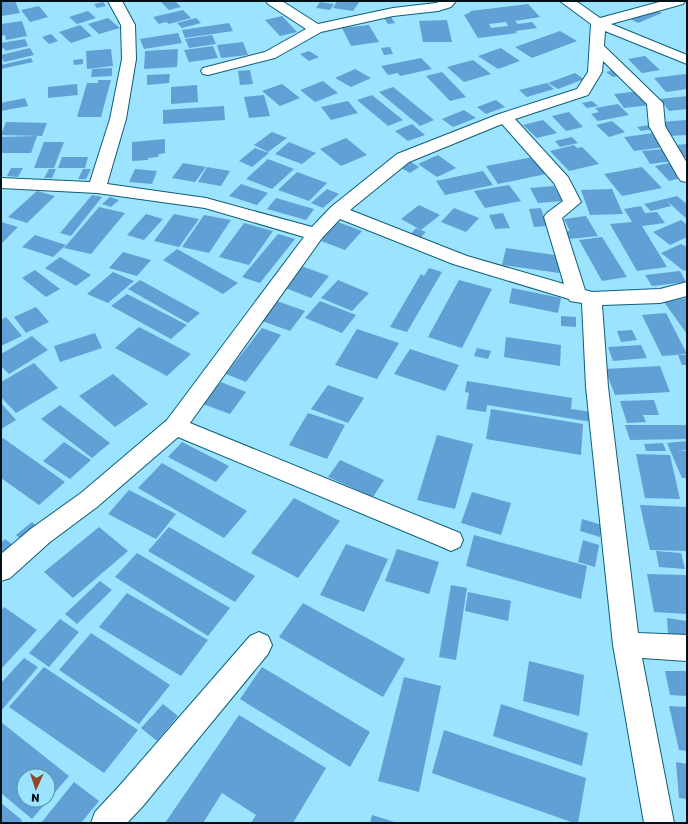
<svg xmlns="http://www.w3.org/2000/svg" width="688" height="824" font-family="'Golos Text',sans-serif">
<rect width="100%" height="100%" fill="#9be3ff"/>
<path fill="#60a0d4" fill-rule="evenodd" d="M 1,1 L 15,1 L 20,13 L 1,16 Z
M 160,1 L 175,1 L 181,7 L 169,10 Z
M 337,1 L 360,1 L 353,11 L 333,8 Z
M 103,2 L 106,6 L 97,8 L 94,4 Z
M 320,2 L 334,4 L 330,10 L 316,8 Z
M 528,4 L 540,17 L 515,21 L 518,24 L 532,22 L 537,28 L 516,31 L 517,33 L 478,38 L 464,15 L 471,12 L 470,11 ZM 506,22 L 508,26 L 491,28 L 489,24 Z
M 39,6 L 48,17 L 30,22 L 21,10 Z
M 655,9 L 662,13 L 638,23 L 630,19 Z
M 183,10 L 191,18 L 169,24 L 166,22 L 159,24 L 153,17 Z
M 88,11 L 96,18 L 77,24 L 69,17 Z
M 282,16 L 297,32 L 280,36 L 265,20 Z
M 391,17 L 395,23 L 388,24 L 384,18 Z
M 108,18 L 120,28 L 99,34 L 88,24 Z
M 196,18 L 201,23 L 182,28 L 177,23 Z
M 447,20 L 452,42 L 423,42 L 419,21 Z
M 22,21 L 27,36 L 6,40 L 5,35 L 1,36 L 1,24 Z
M 229,23 L 233,31 L 185,38 L 182,30 Z
M 80,25 L 92,36 L 71,43 L 59,32 Z
M 369,25 L 379,42 L 351,46 L 342,28 Z
M 560,31 L 577,41 L 532,58 L 515,47 Z
M 178,33 L 182,43 L 144,49 L 140,39 Z
M 51,34 L 58,41 L 49,44 L 42,37 Z
M 212,35 L 216,44 L 189,48 L 185,39 Z
M 25,39 L 28,46 L 5,51 L 4,48 L 1,49 L 1,43 Z
M 243,42 L 248,55 L 221,58 L 217,45 Z
M 213,46 L 218,58 L 189,62 L 184,50 Z
M 390,47 L 393,54 L 384,55 L 381,48 Z
M 30,48 L 34,55 L 4,62 L 1,56 L 1,55 Z
M 501,48 L 520,61 L 498,69 L 478,56 Z
M 111,49 L 113,66 L 87,69 L 86,51 Z
M 178,49 L 177,67 L 144,69 L 145,51 Z
M 309,51 L 319,57 L 309,61 L 300,54 Z
M 645,56 L 660,70 L 642,73 L 628,59 Z
M 31,58 L 33,62 L 1,69 L 1,65 Z
M 421,58 L 432,69 L 400,76 L 398,73 L 388,75 L 381,66 Z
M 83,59 L 83,64 L 74,65 L 73,60 Z
M 473,60 L 491,74 L 464,82 L 447,67 Z
M 112,68 L 112,76 L 91,77 L 92,69 Z
M 355,69 L 371,78 L 351,87 L 335,78 Z
M 250,70 L 253,84 L 240,85 L 238,71 Z
M 612,70 L 619,76 L 613,77 L 606,72 Z
M 442,72 L 466,97 L 450,101 L 426,76 Z
M 575,73 L 584,79 L 558,89 L 548,83 Z
M 170,74 L 169,83 L 147,85 L 147,75 Z
M 685,74 L 687,76 L 687,89 L 666,92 L 654,78 Z
M 98,80 L 111,80 L 101,117 L 77,117 L 87,83 L 98,83 Z
M 323,81 L 338,93 L 315,102 L 300,90 Z
M 547,83 L 554,89 L 527,97 L 519,90 Z
M 77,84 L 78,95 L 48,98 L 48,87 Z
M 282,84 L 300,98 L 280,106 L 262,91 Z
M 197,85 L 198,102 L 171,104 L 171,87 Z
M 393,87 L 434,120 L 420,126 L 379,92 Z
M 640,91 L 651,105 L 624,108 L 614,94 Z
M 264,95 L 270,116 L 249,118 L 244,97 Z
M 372,95 L 403,120 L 388,126 L 357,100 Z
M 687,96 L 687,109 L 669,111 L 660,99 Z
M 25,98 L 28,106 L 1,111 L 1,103 Z
M 496,100 L 505,107 L 486,114 L 477,107 Z
M 348,101 L 358,113 L 331,120 L 321,107 Z
M 592,101 L 598,106 L 587,108 L 582,103 Z
M 618,104 L 629,115 L 598,121 L 591,114 L 599,112 L 595,108 Z
M 224,106 L 225,120 L 163,124 L 163,110 Z
M 464,110 L 476,118 L 453,127 L 442,119 Z
M 569,112 L 583,127 L 566,131 L 552,116 Z
M 543,120 L 557,133 L 537,138 L 523,125 Z
M 687,120 L 687,135 L 670,136 L 661,122 Z
M 612,121 L 625,132 L 609,137 L 596,125 Z
M 6,122 L 47,123 L 42,136 L 1,135 Z
M 412,124 L 425,135 L 408,141 L 395,131 Z
M 649,125 L 653,129 L 641,131 L 637,127 Z
M 272,132 L 287,138 L 268,152 L 254,145 Z
M 654,133 L 665,147 L 634,151 L 624,137 Z
M 37,136 L 31,153 L 1,153 L 1,137 Z
M 572,137 L 578,143 L 560,147 L 555,141 Z
M 346,138 L 367,155 L 341,166 L 320,149 Z
M 165,139 L 165,153 L 159,154 L 158,157 L 148,158 L 148,160 L 132,161 L 132,142 Z
M 44,142 L 64,142 L 54,168 L 34,168 Z
M 289,142 L 316,153 L 302,164 L 275,154 Z
M 687,144 L 687,157 L 684,157 L 676,145 Z
M 574,145 L 577,148 L 582,147 L 599,164 L 569,171 L 550,151 Z
M 255,148 L 269,153 L 252,167 L 239,161 Z
M 664,149 L 673,161 L 650,164 L 642,151 Z
M 438,155 L 456,168 L 437,177 L 418,164 Z
M 538,156 L 551,173 L 498,184 L 486,166 Z
M 62,157 L 88,157 L 85,168 L 58,168 Z
M 268,159 L 294,169 L 272,189 L 246,179 Z
M 411,162 L 419,167 L 410,173 L 401,168 Z
M 183,163 L 206,167 L 195,182 L 172,178 Z
M 669,163 L 685,177 L 669,181 L 655,166 Z
M 207,167 L 230,171 L 221,186 L 198,182 Z
M 642,167 L 662,188 L 622,196 L 604,174 Z
M 11,168 L 23,168 L 18,177 L 7,176 Z
M 49,169 L 56,169 L 52,178 L 44,178 Z
M 83,169 L 91,169 L 86,179 L 78,179 Z
M 135,169 L 157,171 L 152,184 L 129,182 Z
M 483,171 L 493,185 L 445,195 L 436,181 Z
M 297,172 L 327,183 L 309,201 L 278,190 Z
M 241,184 L 268,193 L 257,205 L 229,196 Z
M 509,185 L 521,201 L 485,208 L 474,191 Z
M 554,186 L 562,201 L 538,203 L 530,188 Z
M 327,189 L 339,194 L 323,208 L 311,203 Z
M 612,189 L 623,214 L 590,215 L 581,190 Z
M 37,191 L 55,196 L 27,223 L 8,217 Z
M 92,195 L 102,197 L 71,236 L 60,233 Z
M 677,196 L 687,204 L 687,219 L 667,201 L 671,206 L 651,211 L 644,204 Z
M 110,197 L 119,200 L 111,207 L 102,204 Z
M 276,198 L 314,209 L 306,220 L 267,209 Z
M 419,205 L 440,215 L 421,230 L 401,219 Z
M 641,206 L 645,213 L 657,212 L 665,223 L 642,226 L 667,267 L 637,271 L 610,224 L 632,222 L 624,209 Z
M 99,207 L 125,213 L 91,254 L 64,248 Z
M 454,208 L 479,218 L 466,232 L 441,222 Z
M 541,208 L 547,226 L 534,227 L 529,209 Z
M 503,213 L 510,228 L 495,229 L 489,215 Z
M 146,214 L 163,219 L 144,240 L 127,235 Z
M 174,214 L 199,219 L 179,247 L 154,241 Z
M 204,215 L 231,220 L 209,253 L 182,247 Z
M 586,216 L 598,236 L 569,239 L 565,231 L 570,231 L 564,219 Z
M 681,220 L 687,225 L 687,237 L 670,245 L 653,232 Z
M 1,222 L 18,227 L 1,244 Z
M 338,222 L 362,231 L 345,250 L 321,241 Z
M 244,223 L 273,231 L 249,265 L 219,257 Z
M 416,228 L 426,232 L 418,240 L 409,236 Z
M 278,234 L 295,239 L 260,283 L 242,277 Z
M 35,235 L 66,245 L 53,257 L 22,247 Z
M 602,237 L 627,277 L 602,281 L 579,240 Z
M 681,244 L 687,247 L 687,269 L 684,271 L 661,253 Z
M 506,248 L 561,256 L 559,273 L 502,265 Z
M 177,249 L 238,283 L 223,294 L 163,260 Z
M 123,252 L 151,260 L 137,276 L 109,268 Z
M 60,257 L 91,275 L 76,286 L 45,268 Z
M 301,266 L 329,276 L 311,298 L 283,287 Z
M 429,268 L 442,272 L 407,332 L 390,327 L 421,274 L 424,276 Z
M 35,270 L 60,289 L 46,297 L 22,278 Z
M 680,271 L 686,282 L 652,286 L 645,275 Z
M 113,272 L 134,281 L 108,303 L 87,294 Z
M 140,280 L 200,313 L 188,323 L 128,289 Z
M 338,280 L 369,293 L 352,311 L 321,298 Z
M 459,280 L 492,289 L 462,348 L 428,337 Z
M 512,288 L 561,298 L 558,313 L 509,303 Z
M 127,294 L 187,325 L 171,339 L 111,306 Z
M 687,298 L 687,334 L 664,302 Z
M 277,301 L 305,311 L 290,331 L 262,321 Z
M 320,301 L 356,315 L 342,333 L 305,318 Z
M 36,307 L 49,322 L 26,333 L 14,317 Z
M 666,313 L 687,354 L 662,356 L 642,315 Z
M 561,316 L 576,317 L 576,327 L 561,326 Z
M 6,317 L 22,336 L 1,346 L 1,320 Z
M 139,327 L 191,354 L 167,376 L 115,348 Z
M 262,328 L 281,335 L 246,382 L 226,374 Z
M 357,329 L 399,343 L 377,379 L 335,365 Z
M 632,330 L 637,340 L 621,342 L 617,331 Z
M 95,333 L 102,348 L 60,362 L 54,346 Z
M 32,336 L 48,350 L 9,374 L 1,366 L 1,354 Z
M 506,337 L 561,345 L 560,366 L 504,357 Z
M 641,345 L 647,358 L 613,361 L 608,347 Z
M 477,348 L 491,351 L 488,359 L 474,356 Z
M 410,349 L 459,365 L 445,391 L 394,374 Z
M 678,355 L 687,355 L 687,365 L 682,365 Z
M 34,363 L 58,388 L 16,413 L 1,397 L 1,382 Z
M 660,366 L 670,392 L 615,395 L 605,369 Z
M 113,374 L 148,404 L 115,427 L 79,396 Z
M 467,381 L 572,398 L 571,409 L 592,412 L 592,422 L 487,405 L 486,412 L 466,409 L 469,393 L 465,392 Z
M 221,382 L 246,392 L 230,414 L 203,404 Z
M 328,385 L 364,398 L 348,423 L 311,409 Z
M 654,400 L 659,415 L 643,415 L 646,422 L 627,423 L 620,401 Z
M 1,403 L 16,420 L 1,429 Z
M 60,405 L 110,443 L 92,458 L 41,419 Z
M 491,409 L 583,424 L 581,455 L 486,439 Z
M 308,413 L 345,425 L 327,459 L 289,445 Z
M 625,425 L 687,425 L 687,439 L 630,440 Z
M 437,435 L 473,444 L 455,509 L 417,500 Z
M 3,438 L 65,482 L 39,505 L 1,478 L 1,440 Z
M 687,441 L 687,450 L 677,451 L 687,451 L 687,478 L 682,478 L 667,443 Z
M 64,442 L 91,460 L 70,479 L 43,461 Z
M 182,442 L 229,466 L 216,482 L 168,457 Z
M 663,443 L 666,451 L 646,451 L 644,444 Z
M 636,454 L 670,455 L 680,499 L 645,498 Z
M 340,460 L 384,480 L 373,497 L 328,477 Z
M 162,463 L 247,511 L 224,538 L 138,488 Z
M 129,490 L 176,514 L 156,539 L 108,514 Z
M 472,492 L 511,503 L 501,535 L 461,523 Z
M 294,498 L 340,521 L 298,578 L 251,553 Z
M 640,505 L 687,507 L 687,551 L 650,550 Z
M 582,519 L 602,525 L 600,537 L 580,531 Z
M 32,522 L 39,528 L 23,541 L 16,535 Z
M 99,527 L 128,551 L 73,598 L 44,572 Z
M 169,527 L 255,576 L 235,602 L 148,551 Z
M 474,535 L 587,566 L 581,599 L 466,566 Z
M 5,539 L 17,548 L 1,562 L 1,543 Z
M 583,540 L 599,545 L 595,567 L 578,562 Z
M 346,544 L 388,559 L 364,612 L 320,595 Z
M 397,549 L 439,562 L 429,594 L 385,581 Z
M 656,551 L 681,553 L 685,569 L 659,567 Z
M 137,553 L 230,608 L 208,636 L 115,577 Z
M 647,574 L 687,575 L 687,614 L 654,612 Z
M 100,581 L 112,590 L 77,624 L 65,614 Z
M 451,585 L 467,588 L 456,660 L 439,657 Z
M 468,592 L 511,601 L 508,621 L 465,611 Z
M 127,593 L 208,640 L 181,676 L 99,627 Z
M 303,603 L 405,659 L 383,697 L 279,637 Z
M 4,607 L 37,630 L 1,669 L 1,611 Z
M 667,618 L 687,621 L 687,637 L 668,634 Z
M 60,619 L 79,632 L 49,667 L 29,653 Z
M 91,633 L 170,685 L 139,724 L 59,670 Z
M 24,658 L 38,667 L 1,711 L 1,683 Z
M 529,661 L 584,675 L 579,716 L 523,701 Z
M 44,667 L 138,730 L 104,773 L 9,707 Z
M 262,667 L 370,732 L 350,767 L 240,699 Z
M 665,671 L 687,671 L 687,696 L 670,695 Z
M 404,677 L 441,686 L 419,792 L 378,781 Z
M 163,704 L 178,716 L 157,741 L 141,728 Z
M 501,704 L 588,733 L 582,766 L 493,736 Z
M 669,706 L 687,707 L 687,751 L 679,750 Z
M 239,715 L 326,768 L 293,823 L 251,823 L 256,815 L 222,793 L 203,823 L 165,823 Z
M 1,722 L 69,776 L 32,819 L 1,793 ZM 24,776 L 48,776 L 48,800 L 24,800 Z
M 444,730 L 586,778 L 578,823 L 574,823 L 432,773 Z
M 676,762 L 687,764 L 687,799 L 679,798 Z
M 74,782 L 99,801 L 81,823 L 41,823 Z
M 1,803 L 22,820 L 20,823 L 1,823 Z
M 372,815 L 398,823 L 370,823 Z"/>
<g fill="none" stroke-linecap="round" stroke-linejoin="round">
<defs>
<path id="minor" d="M 108,1 L 122,1 L 135,25 L 136,59 L 126,119 L 107,184 L 206,198 L 312,227 L 331,207 L 397,154 L 499,114 L 577,89 L 588,72 L 591,24 L 560,1 L 576,1 L 600,18 L 663,1 L 685,1 L 683,4 L 611,24 L 687,55 L 687,64 L 605,31 L 604,46 L 663,103 L 665,126 L 687,163 L 687,182 L 681,181 L 678,177 L 649,126 L 647,104 L 603,61 L 602,72 L 588,95 L 515,119 L 568,177 L 581,202 L 562,218 L 585,290 L 592,292 L 660,289 L 687,282 L 687,296 L 660,303 L 602,305 L 608,387 L 638,633 L 687,635 L 687,661 L 642,658 L 674,823 L 644,823 L 613,645 L 586,387 L 582,303 L 570,301 L 569,299 L 453,264 L 340,219 L 322,238 L 190,423 L 460,533 L 463,540 L 460,547 L 451,551 L 442,547 L 178,437 L 97,507 L 50,542 L 10,578 L 1,581 L 1,554 L 32,528 L 81,493 L 167,420 L 304,237 L 205,208 L 97,193 L 1,188 L 1,178 L 90,182 L 110,119 L 122,59 L 121,25 ZM 502,124 L 554,183 L 563,201 L 547,213 L 544,217 L 564,284 L 467,256 L 350,210 L 409,162 Z
M 266,1 L 282,1 L 318,24 L 393,8 L 436,3 L 441,1 L 456,1 L 451,7 L 438,11 L 393,16 L 321,32 L 275,58 L 208,75 L 203,74 L 201,71 L 203,68 L 265,52 L 306,29 L 268,4 Z
M 259,632 L 268,636 L 272,645 L 268,654 L 143,806 L 127,823 L 91,823 L 95,812 L 121,784 L 250,636 Z"/>
</defs>
<use href="#minor" stroke="#0c5f77" stroke-width="2"/>
<use href="#minor" fill="#fff" fill-rule="evenodd"/>
</g>
<rect width="688" height="824" fill="none" stroke="#001118" stroke-width="4"/>
<g transform="translate(36 788) rotate(183)"><circle r="19" fill="#9be3ff" stroke="#5d8fa3"/>
<path d="M0-3L7 15L0 10L-7 15Z" fill="#8e4625"/>
<text y="-6" font-size="11" font-weight="bold" text-anchor="middle" fill="#001118">N</text>
</g>
</svg>
